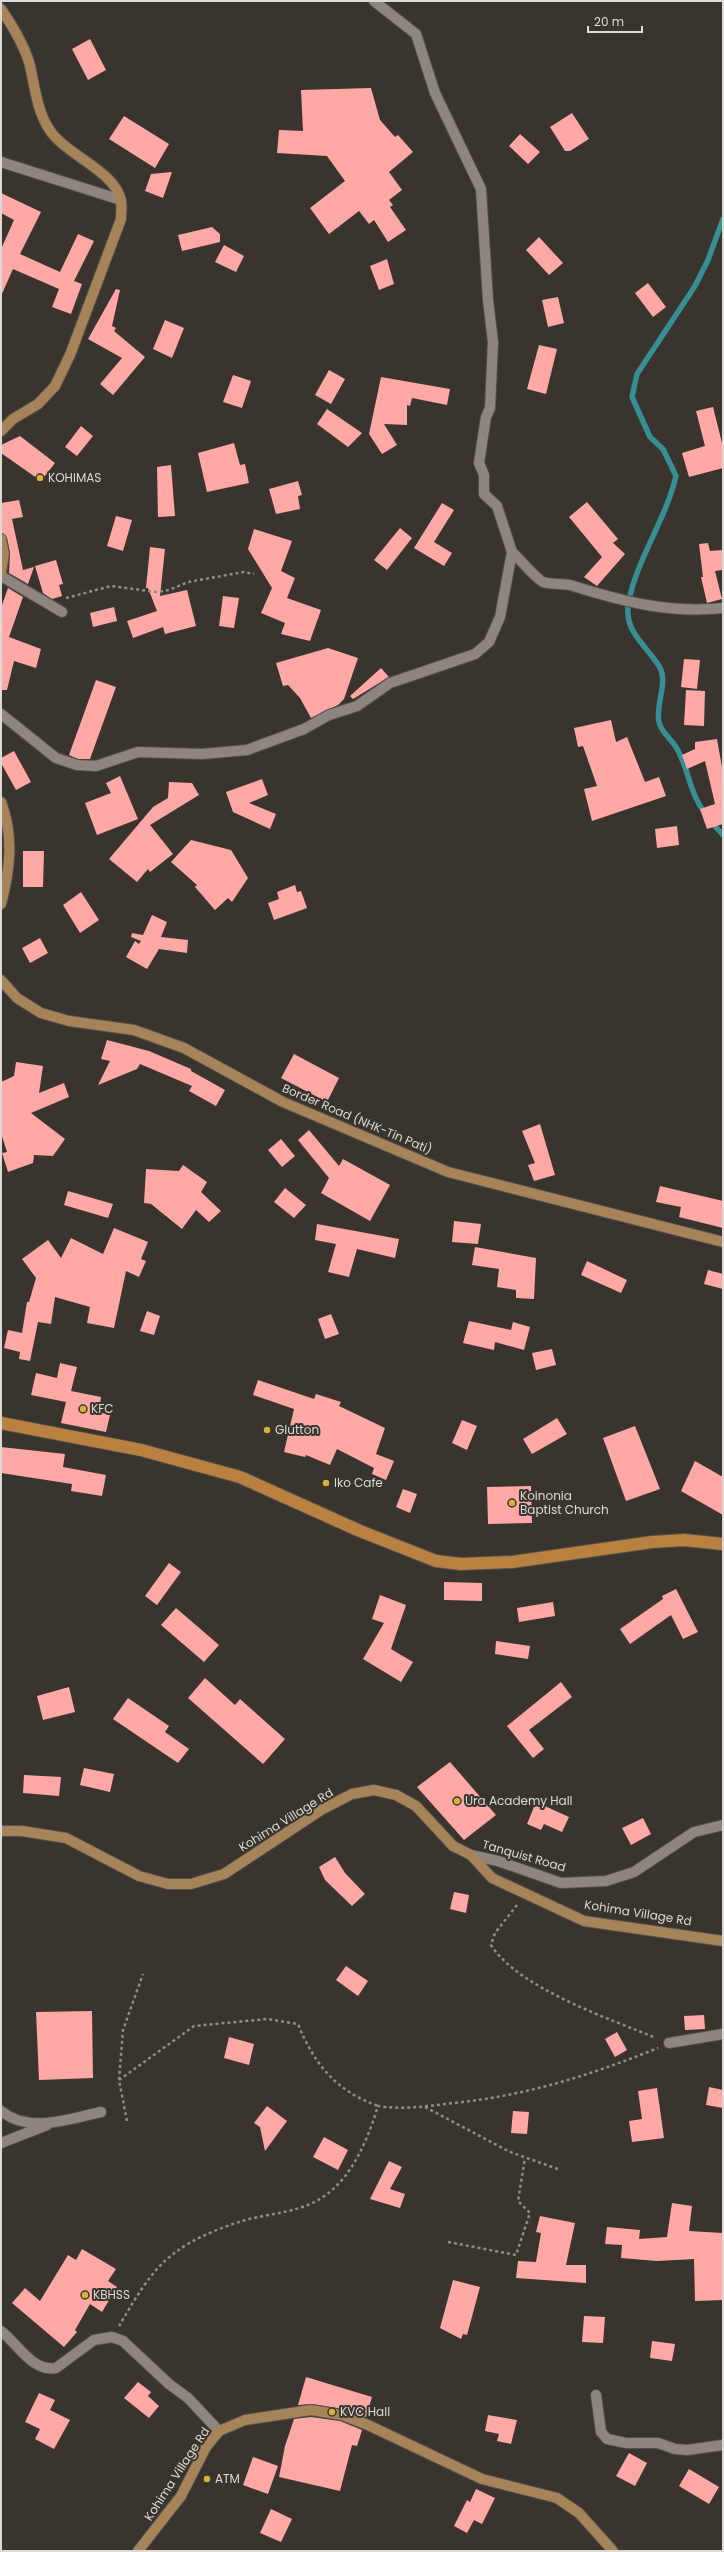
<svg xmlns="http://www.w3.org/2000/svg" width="724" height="2552" font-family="Poppins,sans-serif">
<rect width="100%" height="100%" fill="#39342d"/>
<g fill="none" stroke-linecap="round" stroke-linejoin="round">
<path stroke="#388e95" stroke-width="5.5" d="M 705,813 C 689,793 689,768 676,747 C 671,739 661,732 659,722 C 655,705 669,682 659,666 C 645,643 622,631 629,600 C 638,557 666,519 676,476 L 663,449 L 650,437 L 632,397 L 637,374 L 695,286 L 708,260 L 723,219
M 711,822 L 723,835"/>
</g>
<path fill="#ffa8a6" d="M 90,39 L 106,70 L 88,80 L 72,49 Z
M 371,88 L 380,120 L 395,137 L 398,135 L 413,152 L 389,172 L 402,190 L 389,200 L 393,205 L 390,207 L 406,230 L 388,242 L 374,220 L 369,224 L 359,211 L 329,234 L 310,208 L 345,181 L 327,156 L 277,153 L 279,130 L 303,131 L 301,90 Z
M 572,113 L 589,139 L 570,151 L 565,151 L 550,127 Z
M 124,116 L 169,144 L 155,168 L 109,139 Z
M 520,134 L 540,152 L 528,164 L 509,146 Z
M 172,172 L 163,198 L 145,191 L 151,174 Z
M 1,193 L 41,212 L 20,254 L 60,272 L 78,234 L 94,241 L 74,281 L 82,284 L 71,314 L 52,307 L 59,289 L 13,269 L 1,296 L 1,249 L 14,220 L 1,213 Z
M 212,227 L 220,234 L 220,242 L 182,251 L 178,235 Z
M 539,237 L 563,263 L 549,275 L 526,250 Z
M 224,245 L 244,256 L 236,272 L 215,262 Z
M 387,259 L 394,284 L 379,290 L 370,266 Z
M 648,283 L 666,307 L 653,317 L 635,293 Z
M 116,289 L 120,290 L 112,326 L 116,328 L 114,331 L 145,357 L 113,395 L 100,384 L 122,358 L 88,339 Z
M 558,297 L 564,323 L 548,327 L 542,300 Z
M 165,320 L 184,328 L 172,358 L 153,349 Z
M 539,345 L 557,349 L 546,394 L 527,389 Z
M 329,370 L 345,379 L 331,404 L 315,395 Z
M 233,375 L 251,381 L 242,408 L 223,402 Z
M 381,377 L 450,389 L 447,405 L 412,398 L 410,406 L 407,405 L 407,425 L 384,424 L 397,445 L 382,454 L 369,434 Z
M 713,407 L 723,447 L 723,468 L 689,477 L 682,453 L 705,446 L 696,411 Z
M 327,409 L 362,433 L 348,447 L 317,424 Z
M 81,426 L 93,436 L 77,456 L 65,447 Z
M 20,436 L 55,463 L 41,481 L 1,453 L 1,445 Z
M 234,443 L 240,465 L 245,464 L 249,483 L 207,492 L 198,453 Z
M 171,465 L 175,516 L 158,517 L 157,467 Z
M 298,481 L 302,495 L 298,496 L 300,509 L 276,514 L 269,489 Z
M 19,500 L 23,517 L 12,519 L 23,570 L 34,567 L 28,584 L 9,573 L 10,553 L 7,538 L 1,532 L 1,503 Z
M 587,502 L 618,539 L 613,543 L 625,554 L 597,586 L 584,577 L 602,557 L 569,517 Z
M 442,503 L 454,510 L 434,542 L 452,553 L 444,566 L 414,548 Z
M 116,516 L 132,520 L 123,551 L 107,546 Z
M 400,528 L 412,538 L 387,570 L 374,560 Z
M 254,529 L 292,541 L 281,571 L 295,578 L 287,598 L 321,610 L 310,641 L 281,634 L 285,623 L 261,613 L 272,588 L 248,549 Z
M 708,543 L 710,551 L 723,550 L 723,570 L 715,571 L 722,599 L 707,603 L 701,577 L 703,577 L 699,544 Z
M 150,547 L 165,549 L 160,596 L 187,590 L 196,626 L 165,634 L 163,627 L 133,638 L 127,621 L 157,611 L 148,588 L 146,588 Z
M 56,560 L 63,584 L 59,585 L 62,596 L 52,599 L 43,593 L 35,566 Z
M 8,588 L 23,597 L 9,637 L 41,649 L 36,668 L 14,661 L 7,690 L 1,690 L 1,608 Z
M 223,596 L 239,598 L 234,628 L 219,626 Z
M 114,607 L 117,621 L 93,627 L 90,613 Z
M 328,648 L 358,658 L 344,699 L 338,705 L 311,718 L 300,698 L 288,685 L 283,686 L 276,663 Z
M 684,659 L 700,660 L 697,689 L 681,687 Z
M 381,668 L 389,677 L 353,699 L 350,696 Z
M 96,680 L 116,687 L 90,759 L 78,759 L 69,755 Z
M 686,690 L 705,691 L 704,726 L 684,725 Z
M 611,720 L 616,742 L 627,737 L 645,782 L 659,777 L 666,796 L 592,821 L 584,789 L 597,786 L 583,746 L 578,747 L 574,728 Z
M 717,739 L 723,773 L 723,824 L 707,829 L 700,809 L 715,804 L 705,761 L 687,769 L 682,755 L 695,749 L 695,742 Z
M 14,751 L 31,782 L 16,790 L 1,763 L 1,758 Z
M 120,776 L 138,819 L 97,835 L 85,803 L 111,793 L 106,783 Z
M 262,779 L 268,795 L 249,803 L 276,814 L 270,829 L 233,812 L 226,792 Z
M 169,782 L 192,783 L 199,795 L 150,825 L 173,854 L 150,872 L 148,869 L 137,882 L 109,859 L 153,807 L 168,798 Z
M 677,826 L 679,845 L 657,848 L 655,829 Z
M 191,840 L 231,850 L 248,878 L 232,902 L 228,898 L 215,910 L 195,887 L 197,885 L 171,862 Z
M 23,851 L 44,851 L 43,887 L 23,887 Z
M 295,885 L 297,892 L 301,891 L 307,908 L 274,920 L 268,903 L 279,899 L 277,892 Z
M 81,892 L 99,920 L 80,933 L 63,905 Z
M 152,915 L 167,922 L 161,937 L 188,940 L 187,953 L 159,949 L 147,969 L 126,957 L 135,941 L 139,944 L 141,941 L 131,937 L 132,933 L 143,935 Z
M 40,938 L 48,953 L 30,963 L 22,948 Z
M 107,1040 L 149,1051 L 191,1069 L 191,1071 L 225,1090 L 216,1106 L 189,1091 L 192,1086 L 140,1064 L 137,1069 L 98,1085 L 110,1061 L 101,1059 Z
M 294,1054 L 339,1078 L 327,1102 L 281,1078 Z
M 16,1062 L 43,1066 L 39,1093 L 64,1083 L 69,1097 L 31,1113 L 65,1139 L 53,1156 L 34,1155 L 33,1163 L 8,1172 L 2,1153 L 7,1152 L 1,1133 L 1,1082 L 14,1076 Z
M 540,1124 L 555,1175 L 534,1181 L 528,1165 L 535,1163 L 522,1131 Z
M 309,1130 L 339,1166 L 343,1159 L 390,1185 L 370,1221 L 321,1193 L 329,1178 L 298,1140 Z
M 281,1139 L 295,1156 L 282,1167 L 268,1150 Z
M 183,1165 L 207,1182 L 201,1192 L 221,1211 L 209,1222 L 196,1210 L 182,1229 L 151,1204 L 144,1203 L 146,1169 L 179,1171 Z
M 660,1186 L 723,1201 L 723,1228 L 679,1217 L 681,1207 L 656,1202 Z
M 285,1188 L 306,1205 L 294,1218 L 274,1202 Z
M 68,1191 L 113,1204 L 108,1218 L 64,1205 Z
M 454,1221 L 481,1224 L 478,1244 L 452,1242 Z
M 317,1224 L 399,1239 L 395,1258 L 357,1249 L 349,1277 L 328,1272 L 336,1244 L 315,1240 Z
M 114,1228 L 148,1242 L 141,1259 L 146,1261 L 139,1277 L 126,1271 L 114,1328 L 87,1323 L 90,1307 L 55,1297 L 51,1324 L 38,1322 L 30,1361 L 19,1359 L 20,1352 L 4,1348 L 8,1330 L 22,1333 L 27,1302 L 29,1302 L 36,1278 L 22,1259 L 48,1240 L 61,1258 L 71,1238 L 103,1254 Z
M 475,1247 L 536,1258 L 534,1299 L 516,1298 L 516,1290 L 497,1287 L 499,1269 L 472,1265 Z
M 587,1261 L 627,1280 L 621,1293 L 581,1275 Z
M 708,1270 L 723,1274 L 723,1289 L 704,1284 Z
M 147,1311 L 160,1316 L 154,1335 L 140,1331 Z
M 331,1314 L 339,1334 L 325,1339 L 318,1319 Z
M 469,1321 L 511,1330 L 513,1322 L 530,1327 L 524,1350 L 495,1342 L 494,1350 L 463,1343 Z
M 552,1349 L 556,1365 L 536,1370 L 532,1353 Z
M 60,1363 L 77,1367 L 71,1391 L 101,1397 L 99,1412 L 110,1415 L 106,1432 L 61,1423 L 66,1402 L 31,1395 L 36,1373 L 57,1378 Z
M 258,1380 L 314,1399 L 316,1394 L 341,1402 L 339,1406 L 385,1428 L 376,1454 L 394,1461 L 386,1480 L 372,1474 L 374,1468 L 337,1449 L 330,1465 L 306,1455 L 305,1457 L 284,1452 L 294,1409 L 253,1395 Z
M 557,1418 L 567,1434 L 532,1454 L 523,1439 Z
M 462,1420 L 477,1426 L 467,1450 L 452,1443 Z
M 635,1426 L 660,1489 L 626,1501 L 603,1438 Z
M 1,1447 L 65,1454 L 63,1467 L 106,1475 L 102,1496 L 71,1491 L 72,1484 L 1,1473 Z
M 695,1461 L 723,1477 L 723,1515 L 681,1491 Z
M 531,1486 L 532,1523 L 488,1524 L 487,1487 Z
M 403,1489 L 417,1494 L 410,1513 L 396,1507 Z
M 169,1563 L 181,1572 L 157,1605 L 145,1596 Z
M 444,1582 L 482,1583 L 482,1601 L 444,1600 Z
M 676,1589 L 698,1632 L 683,1639 L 671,1615 L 630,1644 L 620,1629 L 663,1599 L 662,1596 Z
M 380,1595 L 406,1605 L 391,1649 L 413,1662 L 401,1682 L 363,1659 L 384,1623 L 372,1619 Z
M 553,1602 L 555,1616 L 519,1622 L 517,1608 Z
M 176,1608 L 219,1645 L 204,1662 L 161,1625 Z
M 496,1641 L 530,1646 L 528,1659 L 495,1654 Z
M 205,1678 L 235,1705 L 240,1699 L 285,1739 L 263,1764 L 188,1698 Z
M 561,1682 L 572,1697 L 529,1730 L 544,1749 L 533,1758 L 507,1726 Z
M 69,1687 L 75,1712 L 43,1720 L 37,1696 Z
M 128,1698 L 169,1726 L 165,1732 L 189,1749 L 178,1763 L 113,1719 Z
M 450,1762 L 496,1815 L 464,1840 L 417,1787 Z
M 84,1768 L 114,1774 L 110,1792 L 80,1785 Z
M 24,1775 L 61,1777 L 59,1796 L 23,1793 Z
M 536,1802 L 569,1817 L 562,1832 L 544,1824 L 541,1830 L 527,1824 Z
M 643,1818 L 651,1834 L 631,1845 L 622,1828 Z
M 335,1857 L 345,1873 L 365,1894 L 352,1906 L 325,1880 L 319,1867 Z
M 454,1892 L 469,1895 L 466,1913 L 450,1909 Z
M 346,1966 L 368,1981 L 358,1996 L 336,1980 Z
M 92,2011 L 93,2078 L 39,2080 L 36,2012 Z
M 704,2015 L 705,2029 L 685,2030 L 684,2016 Z
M 617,2032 L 627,2050 L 615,2057 L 605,2039 Z
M 229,2037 L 254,2044 L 249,2065 L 224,2058 Z
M 709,2087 L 723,2090 L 723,2108 L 706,2105 Z
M 657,2088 L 664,2138 L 632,2142 L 629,2121 L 642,2119 L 638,2091 Z
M 267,2106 L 287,2121 L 265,2151 L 260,2127 L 254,2123 Z
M 513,2111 L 529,2112 L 527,2134 L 511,2133 Z
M 324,2137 L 348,2150 L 338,2170 L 313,2157 Z
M 389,2161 L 402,2167 L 390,2189 L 405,2194 L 400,2208 L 370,2199 Z
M 672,2203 L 692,2206 L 689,2231 L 723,2233 L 723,2300 L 695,2301 L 694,2259 L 657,2261 L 621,2258 L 622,2245 L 605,2244 L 607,2227 L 640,2230 L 639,2239 L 667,2237 Z
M 540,2216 L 575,2223 L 566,2265 L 586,2265 L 586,2283 L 516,2278 L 518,2261 L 536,2262 L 541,2233 L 536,2232 Z
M 82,2249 L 116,2269 L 108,2281 L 117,2287 L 102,2312 L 90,2304 L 75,2330 L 77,2332 L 64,2347 L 12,2303 L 25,2288 L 40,2301 L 68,2255 L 76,2260 Z
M 453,2280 L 480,2287 L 467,2335 L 463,2334 L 461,2339 L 440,2328 Z
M 584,2316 L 605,2317 L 603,2343 L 582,2342 Z
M 652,2341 L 675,2344 L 672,2361 L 650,2358 Z
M 306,2377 L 372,2397 L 366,2417 L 343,2409 L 312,2404 L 298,2405 Z
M 138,2382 L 151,2392 L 148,2396 L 159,2406 L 149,2418 L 124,2398 Z
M 39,2393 L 55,2400 L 50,2410 L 70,2420 L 54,2449 L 35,2439 L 40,2429 L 25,2422 Z
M 488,2415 L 517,2420 L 511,2444 L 497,2441 L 499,2434 L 485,2431 Z
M 311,2417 L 340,2421 L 362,2430 L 357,2446 L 352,2445 L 340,2491 L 279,2477 L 285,2446 L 294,2419 Z
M 629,2453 L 647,2463 L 635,2486 L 616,2476 Z
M 253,2457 L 278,2466 L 268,2494 L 243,2485 Z
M 689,2469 L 719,2487 L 709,2504 L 679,2486 Z
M 476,2489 L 495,2498 L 482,2524 L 474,2520 L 467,2533 L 454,2526 L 467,2500 L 470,2502 Z
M 271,2509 L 292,2519 L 281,2542 L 260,2533 Z"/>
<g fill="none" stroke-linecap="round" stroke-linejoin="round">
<defs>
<path id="minor" d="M 1,162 L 121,200
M 512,552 C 520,559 535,578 543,582 C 551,585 562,583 570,585 C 621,601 669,614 723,608
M 1,576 L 62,612
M 1,714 L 56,758 L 77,765 L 96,766 L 138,752 L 202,754 L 247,750 L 304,729 L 329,715 L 357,706 L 390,683 L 475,654 L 489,642 L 500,617 L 512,552 L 497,506 L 484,494 L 484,475 L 479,463 L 486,417 L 490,408 L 493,342 L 488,300 L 481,189 L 435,93 L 416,34 L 374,1
M 471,1855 L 498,1861 L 561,1883 L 606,1881 L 634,1872 L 694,1832 L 723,1825
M 669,2043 L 723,2034
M 1,2111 C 29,2134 69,2119 101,2112
M 1,2143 L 47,2125
M 1,2331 C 18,2344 32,2372 56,2368 L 94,2340 L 112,2337 L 123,2341 L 169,2384 L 188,2398 L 219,2431
M 596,2395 L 601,2432 L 607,2439 L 626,2443 L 658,2443 L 675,2449 L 687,2450 L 723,2445"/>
<path id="major" d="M 1,9 C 12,25 23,43 29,62 C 35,85 36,109 49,129 C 65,155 116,171 121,201 C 122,207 121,214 121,219 L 70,355 L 55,386 L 38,404 L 13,419 L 1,431
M 1,539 L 4,554 L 1,572
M 1,802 C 14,836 10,870 1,904
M 1,980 L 17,998 L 41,1013 L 69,1021 L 134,1030 L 184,1048 L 283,1102 L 448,1172 L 723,1242
M 1,1831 L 22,1831 L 66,1838 L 139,1876 L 168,1884 L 191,1884 L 224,1874 L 321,1810 L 352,1794 L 374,1790 L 396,1795 L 416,1806 L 453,1846 L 471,1855 L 492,1878 L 584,1921 L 723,1941
M 138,2551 L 181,2496 L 206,2447 L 219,2431 L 245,2420 L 311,2410 L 342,2415 L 368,2425 L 482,2479 L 557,2498 L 579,2513 L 613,2551"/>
<path id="highway" d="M 1,1423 L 141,1450 L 240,1477 L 360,1531 L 436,1561 L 461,1564 L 512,1562 L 652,1542 L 684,1540 L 723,1544"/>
</defs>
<use href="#minor" stroke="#55504b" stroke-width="12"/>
<use href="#major" stroke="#55504b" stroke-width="12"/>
<use href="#highway" stroke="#55504b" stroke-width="14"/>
<path stroke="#918d88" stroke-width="2.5" stroke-dasharray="3 3" stroke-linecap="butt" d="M 66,598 L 111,586 L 156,592 L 169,590 L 188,582 L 244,572 L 254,574
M 517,1905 L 495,1933 L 491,1945 C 518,1988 610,2019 656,2038
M 119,2080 L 194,2026 L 267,2019 L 298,2024 C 314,2064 336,2091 378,2106
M 425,2107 L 510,2152 L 558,2169
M 127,2121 L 119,2080 L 123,2030 L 143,1974
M 448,2242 L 516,2255 L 530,2213 L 518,2201 L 525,2158
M 119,2326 C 134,2301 151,2269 176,2252 C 194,2238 220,2228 242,2221 C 273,2212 307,2213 332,2190 C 356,2169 369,2135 378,2106 C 404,2110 428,2106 454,2103 C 528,2095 588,2076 658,2048"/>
<use href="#minor" stroke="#8c867e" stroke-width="10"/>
<use href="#major" stroke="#a78359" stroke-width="10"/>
<use href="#highway" stroke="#b98140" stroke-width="12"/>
</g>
<g fill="#d7b434" stroke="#39342d" stroke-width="1.5">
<circle cx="40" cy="478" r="4"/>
<circle cx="83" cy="1409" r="4"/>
<circle cx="267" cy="1430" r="4"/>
<circle cx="326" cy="1483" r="4"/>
<circle cx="512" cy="1503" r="4"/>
<circle cx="457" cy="1801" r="4"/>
<circle cx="85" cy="2295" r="4"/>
<circle cx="332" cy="2412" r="4"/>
<circle cx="207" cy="2479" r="4"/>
</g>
<g text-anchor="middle" stroke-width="4" stroke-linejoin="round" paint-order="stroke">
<g font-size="12" fill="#dddad6" stroke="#39342d" text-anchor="start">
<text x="48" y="482">KOHIMAS</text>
<text x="91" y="1413">KFC</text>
<text x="275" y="1434">Glutton</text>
<text x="334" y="1487">Iko Cafe</text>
<text x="520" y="1500">Koinonia<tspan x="520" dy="14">Baptist Church</tspan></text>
<text x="465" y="1805">Ura Academy Hall</text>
<text x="93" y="2299">KBHSS</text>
<text x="340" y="2416">KVC Hall</text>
<text x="215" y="2483">ATM</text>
</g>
<g font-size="12" fill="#dddad6" stroke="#39342d">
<text transform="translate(357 1119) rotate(23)" y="4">Border Road (NHK-Tin Pati)</text>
<text transform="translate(286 1820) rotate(-32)" y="4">Kohima Village Rd</text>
<text transform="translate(524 1856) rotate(16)" y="4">Tanquist Road</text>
<text transform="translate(638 1913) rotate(9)" y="4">Kohima Village Rd</text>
<text transform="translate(177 2474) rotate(-57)" y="4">Kohima Village Rd</text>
</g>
</g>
<rect width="724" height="2552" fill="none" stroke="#dddad6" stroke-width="4"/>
<path d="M588 26v6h54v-6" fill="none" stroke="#dddad6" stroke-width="2"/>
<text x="594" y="26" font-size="12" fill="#dddad6" stroke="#39342d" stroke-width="3" paint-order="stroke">20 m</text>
</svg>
